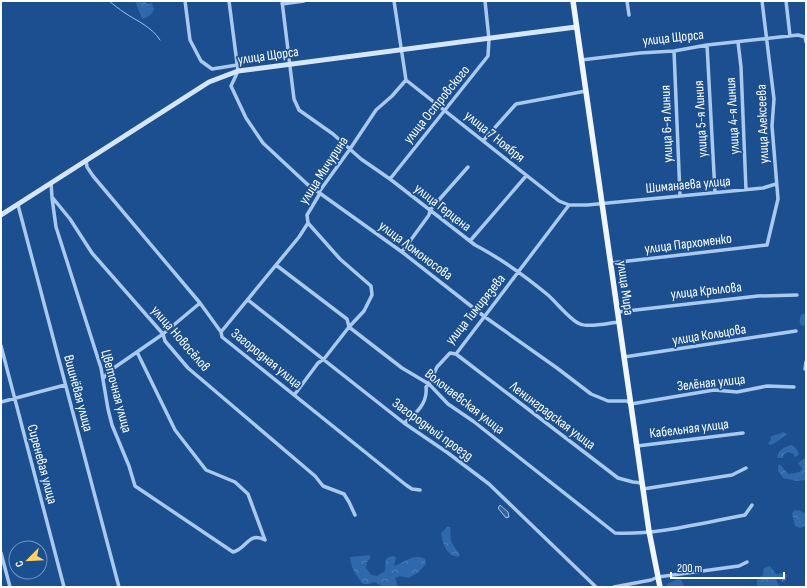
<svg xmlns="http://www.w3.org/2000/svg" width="807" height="588" font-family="'Sofia Sans Condensed',sans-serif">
<defs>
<pattern id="forest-crowns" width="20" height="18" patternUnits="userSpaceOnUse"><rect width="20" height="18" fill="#2e69ad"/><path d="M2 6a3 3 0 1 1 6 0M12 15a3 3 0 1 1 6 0" fill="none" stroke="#4d80b9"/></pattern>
<pattern id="water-waves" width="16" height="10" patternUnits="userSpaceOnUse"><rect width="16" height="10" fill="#3c6290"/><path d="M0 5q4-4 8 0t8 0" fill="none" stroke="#597aa1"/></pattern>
</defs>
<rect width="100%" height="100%" fill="#1b4f8f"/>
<path fill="url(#forest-crowns)" d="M 135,1 L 145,1 L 147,4 L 152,3 L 154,9 C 152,15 148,17 142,19 Z
M 802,314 L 806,314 L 806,325 L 801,326 C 799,322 799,318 802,314 Z
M 783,432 L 787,434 C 782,437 776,444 770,445 L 768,443 L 771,440 L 770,437 C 775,434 778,435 783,432 Z
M 791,445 L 796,448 L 799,454 L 797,456 L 794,457 L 794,454 L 788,452 L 784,454 L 783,458 L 777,458 C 779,449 783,448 791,445 Z
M 805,453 L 806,480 L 797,481 L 783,478 L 778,471 L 778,466 L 780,464 L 788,474 L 800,472 L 802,468 L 798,463 L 805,458 Z
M 795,510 L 801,511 L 803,513 L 806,512 L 806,525 L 800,528 L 795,526 L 792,513 Z
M 447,527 L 450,527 C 451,532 450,536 451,541 C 453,546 457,550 460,555 L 458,557 C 446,555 443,544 441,533 Z
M 369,555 L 371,557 L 367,562 L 366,568 L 371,575 L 377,576 L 385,571 C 386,562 383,557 394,556 L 396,558 L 394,566 C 405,563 412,553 425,559 L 426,564 L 419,572 L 409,578 L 400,576 L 395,578 L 398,587 L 383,587 L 375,582 L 369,584 L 363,584 C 356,575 351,569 350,557 Z
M 770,566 L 776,574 L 783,573 L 787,575 L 785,581 L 783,582 L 779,579 L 776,580 L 780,587 L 757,587 L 757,579 L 763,575 L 764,568 Z
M 678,579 L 681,580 L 684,586 L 683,587 L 667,587 L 667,584 Z"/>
<path fill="url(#water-waves)" stroke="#9cc4f0" d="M 500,505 L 508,512 L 509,517 L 506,518 L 498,508 Z"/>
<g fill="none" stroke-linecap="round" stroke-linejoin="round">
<path stroke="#9cc4f0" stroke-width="1" d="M 109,1 C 114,5 119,9 125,13 C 137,21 152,27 160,40"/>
<path stroke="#a9c9ee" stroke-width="3.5" d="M 185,1 L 190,40 L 201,61 L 212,69 L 237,65
M 229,1 L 238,71 L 231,86 L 246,118 L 263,143 L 307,184 L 402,252 L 485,317 L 557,368 L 591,394 L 608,401 L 627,401 L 631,404 L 714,390 L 737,392 L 767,386 L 794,387
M 282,1 L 294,99 L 299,110 L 333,134 L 361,159 L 390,179 L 475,245 C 502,259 525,276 548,295 C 557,303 570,320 580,324 C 589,328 609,323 619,322
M 394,1 L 406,80 L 559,201 L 569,205 L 587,205 L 763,188 L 776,184
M 627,1 L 629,15
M 786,1 L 790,36
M 282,4 L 304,1
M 738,42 L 741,67 L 746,190
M 707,45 L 715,192
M 674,51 L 680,195
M 581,60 L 640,53 L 674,51 L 707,45 L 798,35 L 805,37 L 806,42
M 483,141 L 516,104 L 586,91
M 86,160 L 87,167 L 93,176 L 200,303 L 221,332 L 222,337 L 406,485 L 412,489 L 420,490
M 390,179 L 488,56 L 489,39 L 485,1
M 51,183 L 52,197 L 70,219 L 92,253 L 163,334 L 165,341 L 188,368 L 315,476 L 323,486 L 344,494 L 349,502 L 355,515
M 52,198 L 56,227 L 101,368 L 108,409 L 112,425 L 129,466 L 135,486 L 233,552 C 247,549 248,531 265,540
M 18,205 L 119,587
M 470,241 L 526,176
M 402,252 L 429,215 L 430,210 L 468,167
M 611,263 L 767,245 L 778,199 L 772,126 L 774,99 L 762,1
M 276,265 L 347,319 L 349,327 L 402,368 L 429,384 L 448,404 L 473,421 L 615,533 C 658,535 702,523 745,515 L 752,505
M 248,300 L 404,423 L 448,453 L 489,484 L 596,587
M 618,312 L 758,296 L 797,295
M 221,332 L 299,237 L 308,223 L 307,215 L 319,195 L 319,192 L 350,149 L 376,110 L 392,96 L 406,80
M 1,346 L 64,587
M 137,352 L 175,430 L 206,470 L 235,482 L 248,494 L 265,540
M 456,354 L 618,478 L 633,482 L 642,483
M 624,357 L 796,331
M 805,369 L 806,362
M 103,379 L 108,372 L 163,334 L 200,303
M 295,394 L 318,363 L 324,359 L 349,327 L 364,311 L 372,295 L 371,286 L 340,259 L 308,223
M 1,402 L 65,385
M 404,423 C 416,414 428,403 426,387 L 429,384 L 437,367 L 450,353 L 456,354 L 569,205
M 637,446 L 743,433
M 643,489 L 732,475 L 746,468
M 1,553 L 10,587
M 614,587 L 651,580 L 658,577 L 739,566 L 747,562"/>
<path stroke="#d6e6fa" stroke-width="5" d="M 1,215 L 209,82 L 238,71 L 576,27"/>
<path stroke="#f0f6ff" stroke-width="5.5" d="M 573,1 L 649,531 L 660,587"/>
</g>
<g text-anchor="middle" stroke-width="3.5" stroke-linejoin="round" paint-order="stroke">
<g font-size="14" fill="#fff" stroke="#1b4f8f">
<text transform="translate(673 37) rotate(-6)" y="5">улица Щорса</text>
<text transform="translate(268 55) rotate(-8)" y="5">улица Щорса</text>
<text transform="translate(436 104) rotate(-51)" y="5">улица Островского</text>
<text transform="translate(732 116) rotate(-93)" y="5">улица 4-я Линия</text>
<text transform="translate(700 119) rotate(-93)" y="5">улица 5-я Линия</text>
<text transform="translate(666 124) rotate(-92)" y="5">улица 6-я Линия</text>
<text transform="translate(762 124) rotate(-92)" y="5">улица Алексеева</text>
<text transform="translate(495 136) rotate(39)" y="5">улица 7 Ноября</text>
<text transform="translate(323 170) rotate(-57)" y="5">улица Мичурина</text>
<text transform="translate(688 184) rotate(-5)" y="5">Шиманаева улица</text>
<text transform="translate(443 207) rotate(38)" y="5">улица Герцена</text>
<text transform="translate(688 243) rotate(-7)" y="5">улица Пархоменко</text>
<text transform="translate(416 250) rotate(37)" y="5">улица Ломоносова</text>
<text transform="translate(626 288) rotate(82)" y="5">улица Мира</text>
<text transform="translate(706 290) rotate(-6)" y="5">улица Крылова</text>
<text transform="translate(475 309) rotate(-51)" y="5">улица Тимирязева</text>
<text transform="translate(709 334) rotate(-9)" y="5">улица Кольцова</text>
<text transform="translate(181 338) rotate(49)" y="5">улица Новосёлов</text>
<text transform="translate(267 358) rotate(39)" y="5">Загородная улица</text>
<text transform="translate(711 382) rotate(-6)" y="5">Зелёная улица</text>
<text transform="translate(117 391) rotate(75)" y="5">Цветочная улица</text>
<text transform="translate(79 393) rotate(75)" y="5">Вишнёвая улица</text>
<text transform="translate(465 401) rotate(38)" y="5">Волочаевская улица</text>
<text transform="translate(553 415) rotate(37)" y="5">Ленинградская улица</text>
<text transform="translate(689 428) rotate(-7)" y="5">Кабельная улица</text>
<text transform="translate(433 429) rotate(36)" y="5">Загородный проезд</text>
<text transform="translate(43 464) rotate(75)" y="5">Сиреневая улица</text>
</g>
</g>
<rect width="807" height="588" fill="none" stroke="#ffffff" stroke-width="4"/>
<g transform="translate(28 560) rotate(246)"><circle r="19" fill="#1b4f8f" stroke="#7695bc"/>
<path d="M0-3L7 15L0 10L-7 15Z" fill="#ffd166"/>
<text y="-6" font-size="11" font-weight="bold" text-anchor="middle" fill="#ffffff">С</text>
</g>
<path d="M671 572v6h113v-6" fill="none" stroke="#ffffff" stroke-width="2"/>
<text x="677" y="572" font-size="12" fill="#ffffff" stroke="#1b4f8f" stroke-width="3" paint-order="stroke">200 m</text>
</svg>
